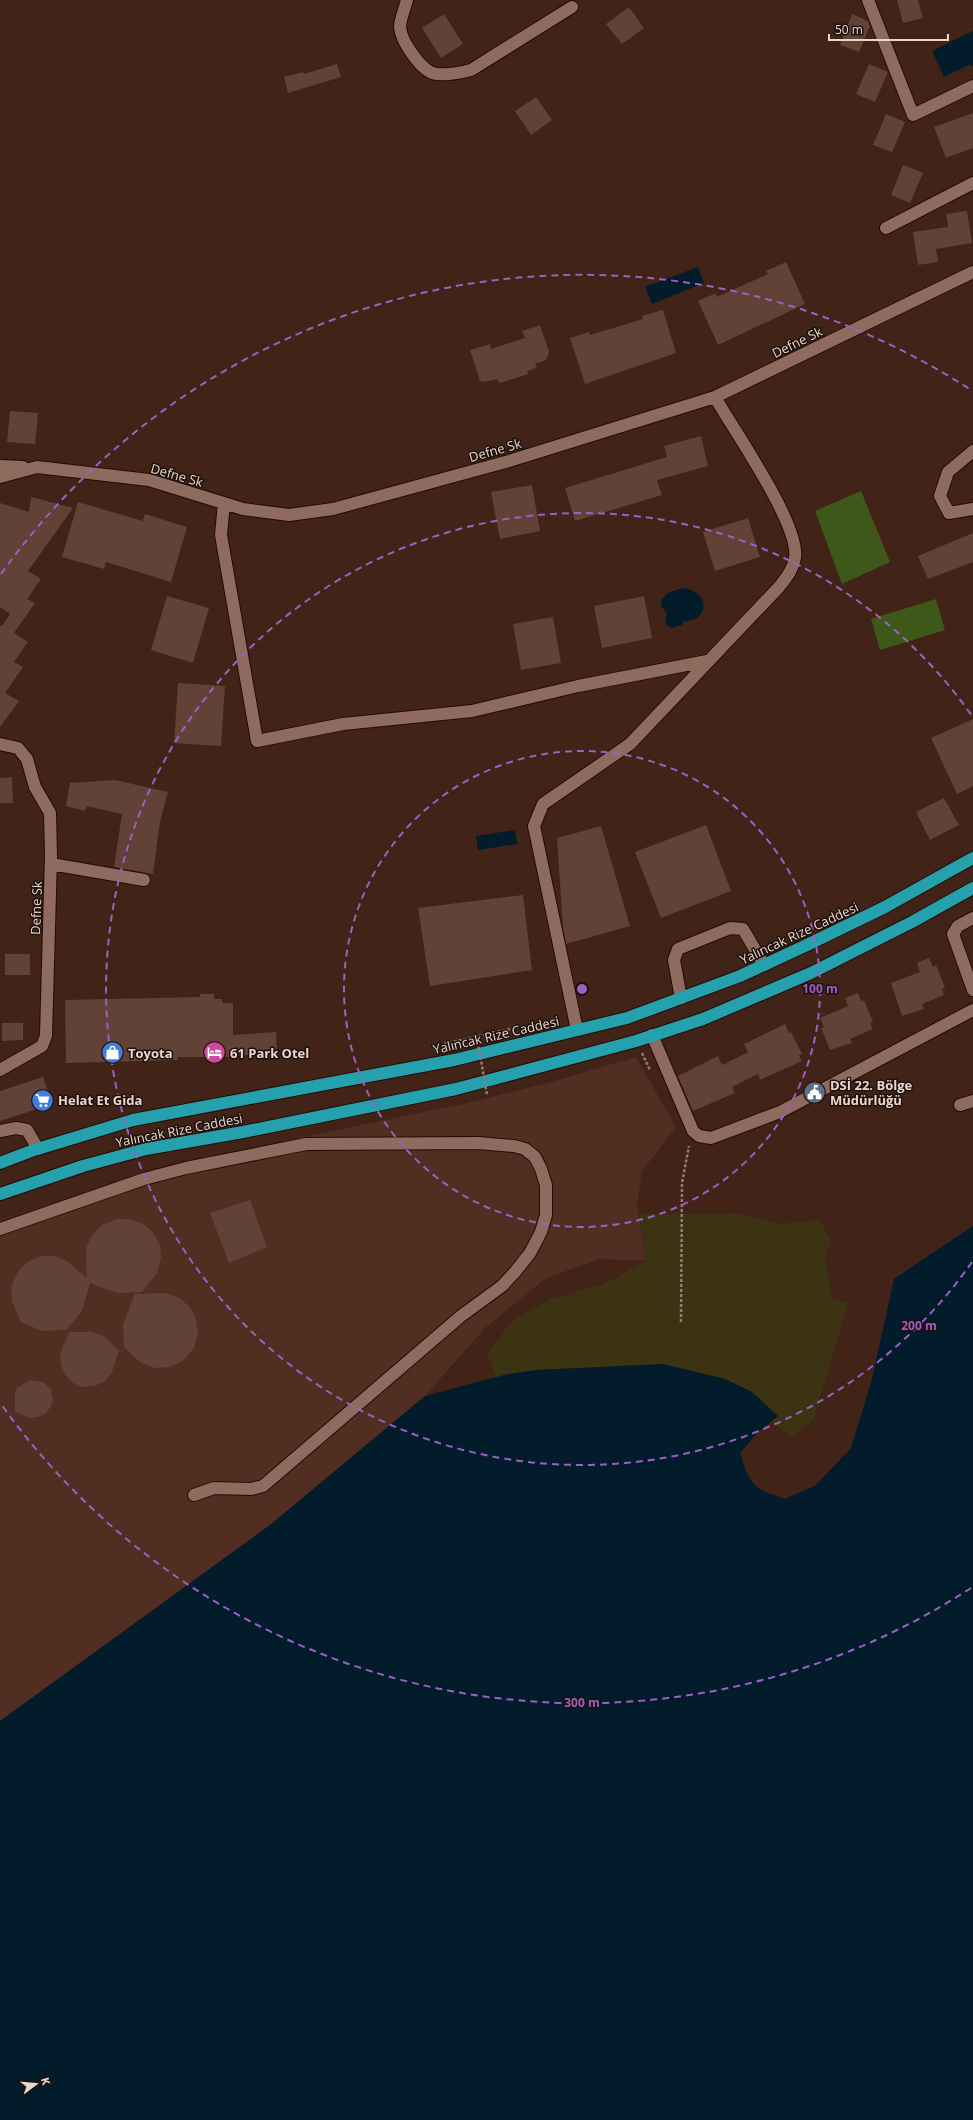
<svg xmlns="http://www.w3.org/2000/svg" width="973" height="2120" font-family="'Open Sans',sans-serif">
<rect width="100%" height="100%" fill="#412318"/>
<path fill="#512e21" d="M 636,1057 L 676,1127 L 642,1171 L 637,1206 L 646,1261 L 601,1259 L 546,1278 L 485,1328 L 425,1396 L 270,1525 L 0,1721 L 0,1220 L 128,1178 L 303,1137 L 463,1104 L 555,1081 Z"/>
<path fill="#3e581a" d="M 861,491 L 890,562 L 842,584 L 815,511 Z
M 936,599 L 945,630 L 880,650 L 871,619 Z"/>
<path fill="#3c3313" d="M 740,1213 L 777,1224 L 820,1220 L 831,1241 L 825,1256 L 832,1298 L 848,1303 L 814,1420 L 791,1437 L 771,1421 L 778,1416 L 752,1392 L 725,1379 L 663,1364 L 536,1370 L 497,1377 L 487,1354 L 512,1321 L 550,1299 L 604,1284 L 646,1261 L 639,1214 Z"/>
<path fill="#021c2c" d="M 973,31 L 973,67 L 971,64 L 944,77 L 932,51 Z
M 698,267 L 704,283 L 652,304 L 645,287 Z
M 682,588 C 713,591 708,623 684,621 L 682,625 L 671,628 L 667,625 L 665,619 L 667,614 L 661,605 L 662,599 L 668,593 Z
M 515,830 L 517,844 L 478,850 L 476,836 Z
M 973,1226 L 973,2120 L 0,2120 L 0,1721 L 270,1525 L 425,1396 L 508,1374 L 536,1370 L 663,1364 L 725,1379 L 752,1392 L 778,1416 L 756,1434 L 740,1453 C 750,1485 753,1489 785,1499 L 816,1485 L 851,1448 L 872,1379 L 894,1279 Z"/>
<path fill="#624136" d="M 897,0 L 918,0 L 923,18 L 903,23 Z
M 629,7 L 644,28 L 622,44 L 606,24 Z
M 444,14 L 463,44 L 441,58 L 422,28 Z
M 852,14 L 868,21 L 870,26 L 859,52 L 840,45 Z
M 337,64 L 341,77 L 288,93 L 284,77 L 303,72 L 304,74 Z
M 869,64 L 888,72 L 875,102 L 856,94 Z
M 536,97 L 552,120 L 531,135 L 515,111 Z
M 973,113 L 973,148 L 946,158 L 934,127 Z
M 886,114 L 905,122 L 892,152 L 873,145 Z
M 903,165 L 923,173 L 910,203 L 891,195 Z
M 967,211 L 972,243 L 936,249 L 938,262 L 918,265 L 913,232 L 948,227 L 946,214 Z
M 786,262 L 805,304 L 718,345 L 698,301 L 716,293 L 717,297 L 768,274 L 766,271 Z
M 663,310 L 676,353 L 585,384 L 570,338 L 589,332 L 590,335 L 643,319 L 642,316 Z
M 540,325 L 549,352 L 546,360 L 535,364 L 537,368 L 527,371 L 528,374 L 500,383 L 497,379 L 485,382 L 480,381 L 470,350 L 490,344 L 491,349 L 525,338 L 522,331 Z
M 10,411 L 38,413 L 35,444 L 7,442 Z
M 701,436 L 708,466 L 657,480 L 662,495 L 575,521 L 565,488 L 667,457 L 664,446 Z
M 532,485 L 540,531 L 500,539 L 491,492 Z
M 31,497 L 73,508 L 28,571 L 41,579 L 27,599 L 35,603 L 14,633 L 28,642 L 14,662 L 23,667 L 5,693 L 19,701 L 0,727 L 0,625 L 2,626 L 10,614 L 0,607 L 0,503 L 29,512 Z
M 78,502 L 143,521 L 145,514 L 187,527 L 171,582 L 106,562 L 104,569 L 62,557 Z
M 748,518 L 760,557 L 715,571 L 703,532 Z
M 973,533 L 973,562 L 928,579 L 918,556 Z
M 167,596 L 209,608 L 193,663 L 151,650 Z
M 644,596 L 652,638 L 602,648 L 594,606 Z
M 553,617 L 561,663 L 521,670 L 513,624 Z
M 178,683 L 225,686 L 221,746 L 174,743 Z
M 973,719 L 973,786 L 957,794 L 931,738 Z
M 12,777 L 13,803 L 0,803 L 0,778 Z
M 115,780 L 168,792 L 160,822 L 153,874 L 114,867 L 122,814 L 87,806 L 85,811 L 66,806 L 70,783 Z
M 944,798 L 959,825 L 930,840 L 916,812 Z
M 706,825 L 731,891 L 661,918 L 635,852 Z
M 601,826 L 630,926 L 566,944 L 563,927 L 557,838 Z
M 523,895 L 532,970 L 430,986 L 418,908 Z
M 5,954 L 30,954 L 30,975 L 5,975 Z
M 929,958 L 933,967 L 936,965 L 945,988 L 942,989 L 944,995 L 922,1004 L 924,1009 L 902,1016 L 891,983 L 920,972 L 917,963 Z
M 858,993 L 861,1001 L 864,1000 L 873,1022 L 870,1023 L 873,1029 L 850,1039 L 852,1043 L 830,1050 L 821,1028 L 824,1027 L 820,1018 L 848,1006 L 845,998 Z
M 200,994 L 214,994 L 214,999 L 222,999 L 222,1003 L 233,1003 L 233,1035 L 276,1032 L 277,1053 L 233,1056 L 233,1057 L 178,1057 L 178,1060 L 66,1063 L 65,1000 L 200,997 Z
M 2,1023 L 23,1023 L 23,1040 L 2,1041 Z
M 785,1024 L 789,1033 L 791,1032 L 802,1054 L 799,1055 L 802,1061 L 760,1080 L 758,1074 L 732,1087 L 735,1093 L 693,1111 L 678,1076 L 718,1056 L 722,1065 L 745,1054 L 748,1052 L 744,1044 Z
M 43,1077 L 52,1104 L 0,1121 L 0,1091 Z
M 250,1200 L 267,1247 L 229,1263 L 210,1213 Z
M 116,1219 L 130,1219 L 142,1223 L 153,1232 L 160,1245 L 161,1258 L 157,1273 L 142,1292 L 117,1293 L 90,1283 L 82,1311 L 66,1330 L 42,1331 L 21,1322 L 12,1302 L 11,1287 L 17,1273 L 27,1262 L 41,1256 L 54,1256 L 67,1261 L 87,1278 L 86,1249 L 92,1235 L 102,1225 Z
M 166,1293 L 179,1298 L 190,1307 L 196,1319 L 198,1333 L 194,1348 L 184,1360 L 170,1367 L 154,1368 L 140,1362 L 124,1347 L 123,1324 L 135,1294 Z
M 69,1332 L 92,1332 L 102,1335 L 119,1350 L 112,1372 L 105,1381 L 95,1386 L 83,1387 L 73,1383 L 65,1375 L 61,1365 L 60,1354 Z
M 30,1380 L 43,1382 L 51,1389 L 53,1400 L 50,1408 L 45,1414 L 38,1417 L 30,1418 L 15,1412 L 15,1395 L 17,1388 Z"/>
<g fill="none" stroke-linecap="round" stroke-linejoin="round">
<defs>
<path id="minor" d="M 407,0 C 405,8 400,19 400,27 C 401,41 422,73 437,74 C 448,75 460,73 471,70 L 572,7
M 868,0 L 913,115 L 973,86
M 886,228 L 973,183
M 973,451 L 948,472 L 940,496 L 949,513 L 973,509
M 0,466 L 23,467
M 0,477 L 37,467 L 149,480 L 243,509 L 289,515 L 333,509 L 509,461 L 715,397 L 973,272
M 224,503 L 221,535 L 257,741 L 343,724 L 472,711 L 578,686 L 707,661
M 0,744 L 18,748 L 27,759 L 35,787 L 50,813 L 51,856 L 46,1036 L 42,1046 L 0,1070
M 51,864 L 144,880
M 973,918 L 958,926 L 953,934 L 973,990
M 681,998 L 674,960 L 678,949 L 730,928 L 743,929 L 764,965
M 577,1030 L 534,826 L 543,804 L 630,744 L 779,587 C 786,578 793,570 795,558 C 800,524 734,431 715,397
M 652,1035 L 693,1131 L 699,1136 L 711,1138 L 780,1112 L 973,1010
M 960,1105 L 973,1101
M 0,1131 L 16,1128 L 27,1130 L 38,1149
M 0,1229 L 144,1179 L 186,1168 L 306,1144 L 478,1143 L 514,1146 L 525,1149 L 535,1157 L 541,1169 L 546,1185 L 546,1215 L 541,1232 L 530,1253 L 515,1272 L 502,1286 L 461,1316 L 263,1486 L 251,1489 L 214,1488 L 194,1495"/>
<path id="highway" d="M 0,1163 L 34,1150 L 133,1120 L 454,1060 L 627,1018 L 740,976 L 809,944 L 885,907 L 973,858
M 0,1194 L 83,1166 L 146,1149 L 243,1132 L 456,1089 L 636,1041 L 703,1019 L 811,973 L 912,922 L 973,888"/>
</defs>
<use href="#minor" stroke="#260b03" stroke-width="14"/>
<use href="#highway" stroke="#260b03" stroke-width="14"/>
<path stroke="#967d74" stroke-width="2.5" stroke-dasharray="3 2" stroke-linecap="butt" d="M 444,1044 L 510,1029
M 642,1053 L 650,1070
M 681,1322 L 682,1183 L 689,1146"/>
<use href="#minor" stroke="#8e6b5e" stroke-width="12"/>
<use href="#highway" stroke="#25a0ad" stroke-width="12"/>
<path stroke="#967d74" stroke-width="2.5" stroke-dasharray="3 2" stroke-linecap="butt" d="M 477,1037 L 487,1095"/>
</g>
<g fill="none" stroke="#9c5fc4" stroke-width="2" stroke-dasharray="7 5">
<circle cx="582" cy="989" r="238"/>
<path d="M972 1262A476 476 0 1 1 972 716"/>
<path d="M971 1588A714 714 0 0 1 1 1404M1 574A714 714 0 0 1 971 390"/>
</g>
<defs>
<symbol id="shop-disc" viewBox="-11 -11 22 22"><circle r="9.5" fill="#3f7fe0" stroke="#1e110c"/><path d="M-5-2.5h2.3a2.7 3.5 0 0 1 5.4 0H5L5.5 6h-11ZM-1.5-2.5h3a1.5 2.3 0 0 0-3 0Z" fill="#fff"/></symbol>
<symbol id="hotel-disc" viewBox="-11 -11 22 22"><circle r="9.5" fill="#d1479c" stroke="#1e110c"/><path d="M-6-4.5h1.5V1H6V5H4.5V3h-9V5H-6ZM-4 0a1.8 1.8 0 1 1 3.6 0ZM.5 0V-2.5h3Q6-2.5 6 0Z" fill="#fff"/></symbol>
<symbol id="civic-disc" viewBox="-11 -11 22 22"><circle r="9.5" fill="#5c6f8a" stroke="#1e110c"/><path d="M-.6-6.5H3V-4.5H.6V-3L4-1V1h2V6H-6V1h2V-1L-.6-3ZM-1.2 2.5V6h2.4V2.5Z" fill="#fff"/></symbol>
<symbol id="supermarket-disc" viewBox="-11 -11 22 22"><circle r="9.5" fill="#3f7fe0" stroke="#1e110c"/><path d="M-6-5.5h2.5l.6 2H6L4.5 2H-2.5L-4.4-4H-6ZM-1.5 3.2a1.3 1.3 0 1 0 .1 0ZM3 3.2a1.3 1.3 0 1 0 .1 0Z" fill="#fff"/></symbol>
</defs>
<g fill-rule="evenodd">
<use href="#shop-disc" x="100" y="1040" width="25" height="25"/>
<use href="#hotel-disc" x="202" y="1040" width="25" height="25"/>
<use href="#civic-disc" x="802" y="1080" width="25" height="25"/>
<use href="#supermarket-disc" x="30" y="1088" width="25" height="25"/>
</g>
<g text-anchor="middle" stroke-width="3" stroke-linejoin="round" paint-order="stroke">
<g font-size="13" fill="#ead6cf" stroke="#1e110c">
<text transform="translate(797 342) rotate(-26)" y="5">Defne Sk</text>
<text transform="translate(495 450) rotate(-16)" y="5">Defne Sk</text>
<text transform="translate(177 475) rotate(16)" y="5">Defne Sk</text>
<text transform="translate(36 908) rotate(-88)" y="5">Defne Sk</text>
<text transform="translate(799 933) rotate(-25)" y="5">Yalıncak Rize Caddesi</text>
<text transform="translate(496 1035) rotate(-13)" y="5">Yalıncak Rize Caddesi</text>
<text transform="translate(179 1130) rotate(-11)" y="5">Yalıncak Rize Caddesi</text>
</g>
<g font-size="13" font-weight="bold" fill="#ead6cf" stroke="#1e110c" text-anchor="start">
<text x="128" y="1058">Toyota</text>
<text x="230" y="1058">61 Park Otel</text>
<text x="830" y="1090">DSİ 22. Bölge<tspan x="830" dy="15">Müdürlüğü</tspan></text>
<text x="58" y="1105">Helat Et Gida</text>
</g>
</g>
<circle cx="582" cy="989" r="6" fill="#9c5fc4" stroke="#1e110c" stroke-width="2"/>
<g font-size="12" text-anchor="middle" font-weight="bold" fill="#9c5fc4" stroke="#1e110c" stroke-width="3" stroke-linejoin="round" paint-order="stroke">
<text x="820" y="993">100 m</text>
<text x="919" y="1330">200 m</text>
<text x="582" y="1707">300 m</text>
</g>
<g transform="translate(36 2084) rotate(74)" stroke="#1e110c" stroke-width="3" paint-order="stroke">
<path d="M0-3L7 15L0 10L-7 15Z" fill="#ead6cf"/>
<text y="-6" font-size="11" font-weight="bold" text-anchor="middle" fill="#ead6cf">K</text>
</g>
<path d="M829 34v6h119v-6" fill="none" stroke="#ead6cf" stroke-width="2"/>
<text x="835" y="34" font-size="12" fill="#ead6cf" stroke="#1e110c" stroke-width="3" paint-order="stroke">50 m</text>
</svg>
